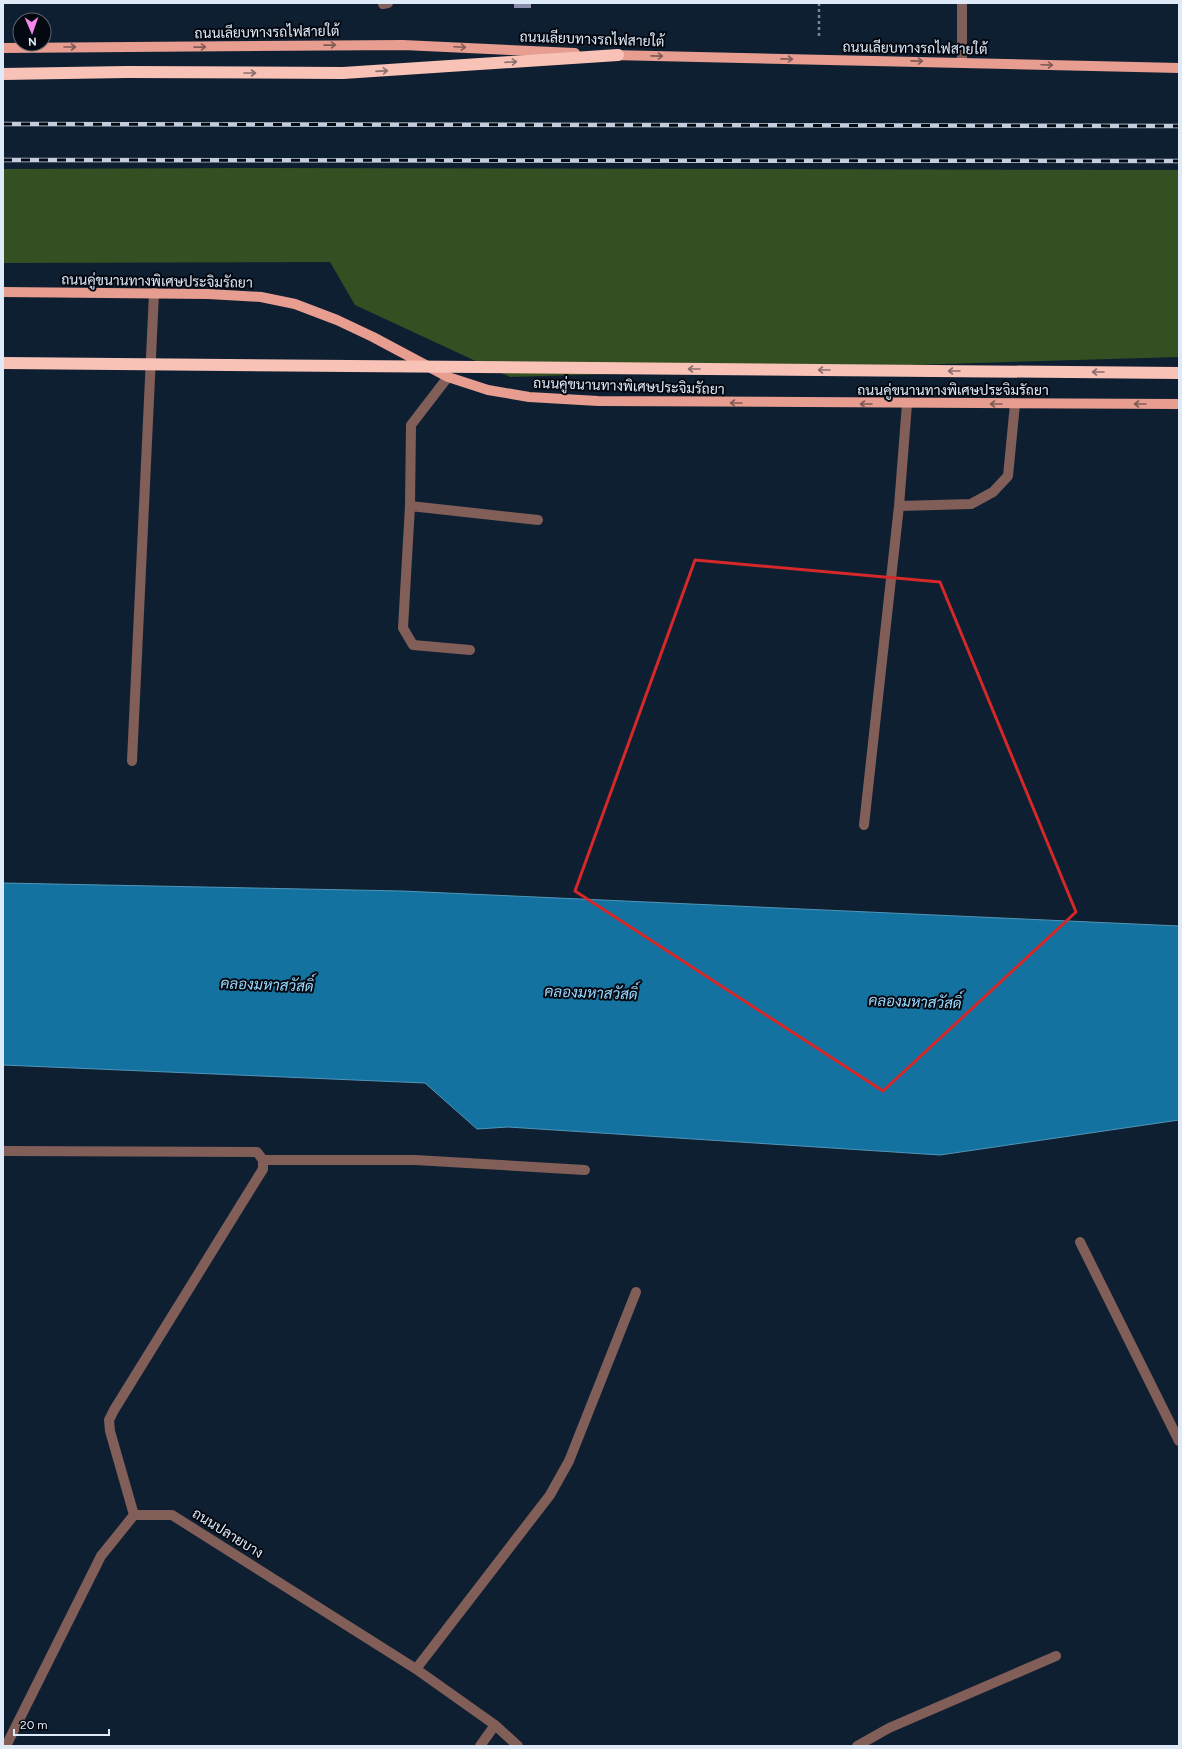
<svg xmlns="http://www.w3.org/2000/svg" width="1182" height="1749" font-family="Figtree,Sarabun,sans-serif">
<rect width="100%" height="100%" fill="#0f1f32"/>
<path fill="#344f22" d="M 243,168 L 1179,170 L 1179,357 L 510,377 L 355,305 L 330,262 L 3,263 L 3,169 Z"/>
<path fill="#13729f" stroke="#5096ba" d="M 3,883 L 402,891 L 1179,926 L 1179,1120 L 940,1155 L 508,1127 L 477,1129 L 425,1083 L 3,1065 Z"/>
<path fill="#8b8ca9" d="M 514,3 L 531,3 L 531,8 L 514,8 Z"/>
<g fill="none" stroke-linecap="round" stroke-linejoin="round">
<path stroke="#788596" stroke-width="2.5" stroke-dasharray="3 3" stroke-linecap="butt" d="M 819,3 L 819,38"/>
<path stroke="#815e57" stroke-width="10" d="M 962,3 L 962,62
M 383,4 L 388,3
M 448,377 L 411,425 L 410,506 L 403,628 L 413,645 L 470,650
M 410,506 L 538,520
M 899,506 L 971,504 L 993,492 L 1008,476 L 1015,404
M 132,761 L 154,293
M 864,825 L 899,506 L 907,404
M 3,1151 L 257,1152 L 263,1160 L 263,1169 L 114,1410 L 109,1420 L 110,1431 L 134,1515
M 263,1160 L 415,1160 L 585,1170
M 1080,1242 L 1179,1441
M 416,1669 L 550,1495 L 569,1461 L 636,1292
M 6,1746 L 101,1556 L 134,1515 L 172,1515 L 416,1669 L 495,1725 L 518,1746
M 480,1746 L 495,1725
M 857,1746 L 889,1728 L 1056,1656"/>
<path stroke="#e79d8f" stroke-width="10" d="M 3,48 L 403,45 L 575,53
M 611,55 L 1179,68
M 3,292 L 208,294 L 261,297 L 295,304 L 337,320 L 373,337 L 448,377 L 488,390 L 529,397 L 598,401 L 1179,404"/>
<path stroke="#f8c2b7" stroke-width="12" d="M 3,74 L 127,72 L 343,73 L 618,55
M 3,363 L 1179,373"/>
<defs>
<path id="rail" d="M 3,124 L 1179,126
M 3,160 L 1179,161"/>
</defs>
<use href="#rail" stroke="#c2cedd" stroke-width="4.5"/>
<use href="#rail" stroke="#040911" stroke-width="3" stroke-dasharray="9" stroke-linecap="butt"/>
</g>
<defs><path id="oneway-shaft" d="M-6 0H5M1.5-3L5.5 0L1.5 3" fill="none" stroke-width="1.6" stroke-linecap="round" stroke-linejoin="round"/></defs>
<g stroke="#815a56">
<use href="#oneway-shaft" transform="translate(330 45) rotate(-1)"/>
<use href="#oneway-shaft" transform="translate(70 47)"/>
<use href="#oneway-shaft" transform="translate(200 47) rotate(-1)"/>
<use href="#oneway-shaft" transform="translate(460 47) rotate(3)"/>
<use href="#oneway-shaft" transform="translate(657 56) rotate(1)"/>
<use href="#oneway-shaft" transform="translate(787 59) rotate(1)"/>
<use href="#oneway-shaft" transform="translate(917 61) rotate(1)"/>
<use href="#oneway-shaft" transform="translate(1047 65) rotate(2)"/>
<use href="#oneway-shaft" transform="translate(736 403) rotate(-180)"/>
<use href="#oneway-shaft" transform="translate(866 404) rotate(-180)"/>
<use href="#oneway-shaft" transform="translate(996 404) rotate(-180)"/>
<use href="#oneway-shaft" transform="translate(1140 404) rotate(-180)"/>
</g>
<g stroke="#8a6f6c">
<use href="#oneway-shaft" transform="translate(511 62) rotate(-4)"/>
<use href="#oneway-shaft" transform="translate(382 71) rotate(-4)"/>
<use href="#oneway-shaft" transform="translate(250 73)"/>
<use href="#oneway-shaft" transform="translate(694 369) rotate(-180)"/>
<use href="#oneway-shaft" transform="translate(824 370) rotate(-180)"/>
<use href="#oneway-shaft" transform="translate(954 371) rotate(-180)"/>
<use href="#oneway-shaft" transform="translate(1098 372) rotate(-180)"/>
</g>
<path fill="none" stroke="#d62828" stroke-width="3" stroke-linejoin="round" d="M 695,560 L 940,582 L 1076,912 L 883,1091 L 575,891 Z"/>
<g text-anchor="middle" stroke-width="4" stroke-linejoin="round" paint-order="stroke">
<g font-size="14" fill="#dfeaf8" stroke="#040911">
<text transform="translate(267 32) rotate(-1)" y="5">ถนนเลียบทางรถไฟสายใต้</text>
<text transform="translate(592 39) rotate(2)" y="5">ถนนเลียบทางรถไฟสายใต้</text>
<text transform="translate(915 48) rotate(1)" y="5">ถนนเลียบทางรถไฟสายใต้</text>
<text transform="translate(157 281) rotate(1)" y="5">ถนนคู่ขนานทางพิเศษประจิมรัถยา</text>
<text transform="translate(629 386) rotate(2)" y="5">ถนนคู่ขนานทางพิเศษประจิมรัถยา</text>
<text x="953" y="395">ถนนคู่ขนานทางพิเศษประจิมรัถยา</text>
<text transform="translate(228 1533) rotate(32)" y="5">ถนนปลายบาง</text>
</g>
<g font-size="15" font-style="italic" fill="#99d7fd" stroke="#040911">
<text transform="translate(267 985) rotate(2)" y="5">คลองมหาสวัสดิ์</text>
<text transform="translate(591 993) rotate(2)" y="5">คลองมหาสวัสดิ์</text>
<text transform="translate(915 1002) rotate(2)" y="5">คลองมหาสวัสดิ์</text>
</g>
</g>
<rect width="1182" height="1749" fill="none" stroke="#dfeaf8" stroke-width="8"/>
<g transform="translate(32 32) rotate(178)"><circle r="19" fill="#040911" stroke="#5c636d"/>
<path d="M0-3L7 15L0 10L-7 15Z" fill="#f788ec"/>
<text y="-6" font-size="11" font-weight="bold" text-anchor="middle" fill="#dfeaf8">N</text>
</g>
<path d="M14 1729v6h95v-6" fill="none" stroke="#dfeaf8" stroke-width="2"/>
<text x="20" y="1729" font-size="12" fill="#dfeaf8" stroke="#040911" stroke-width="3" paint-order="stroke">20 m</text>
</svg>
